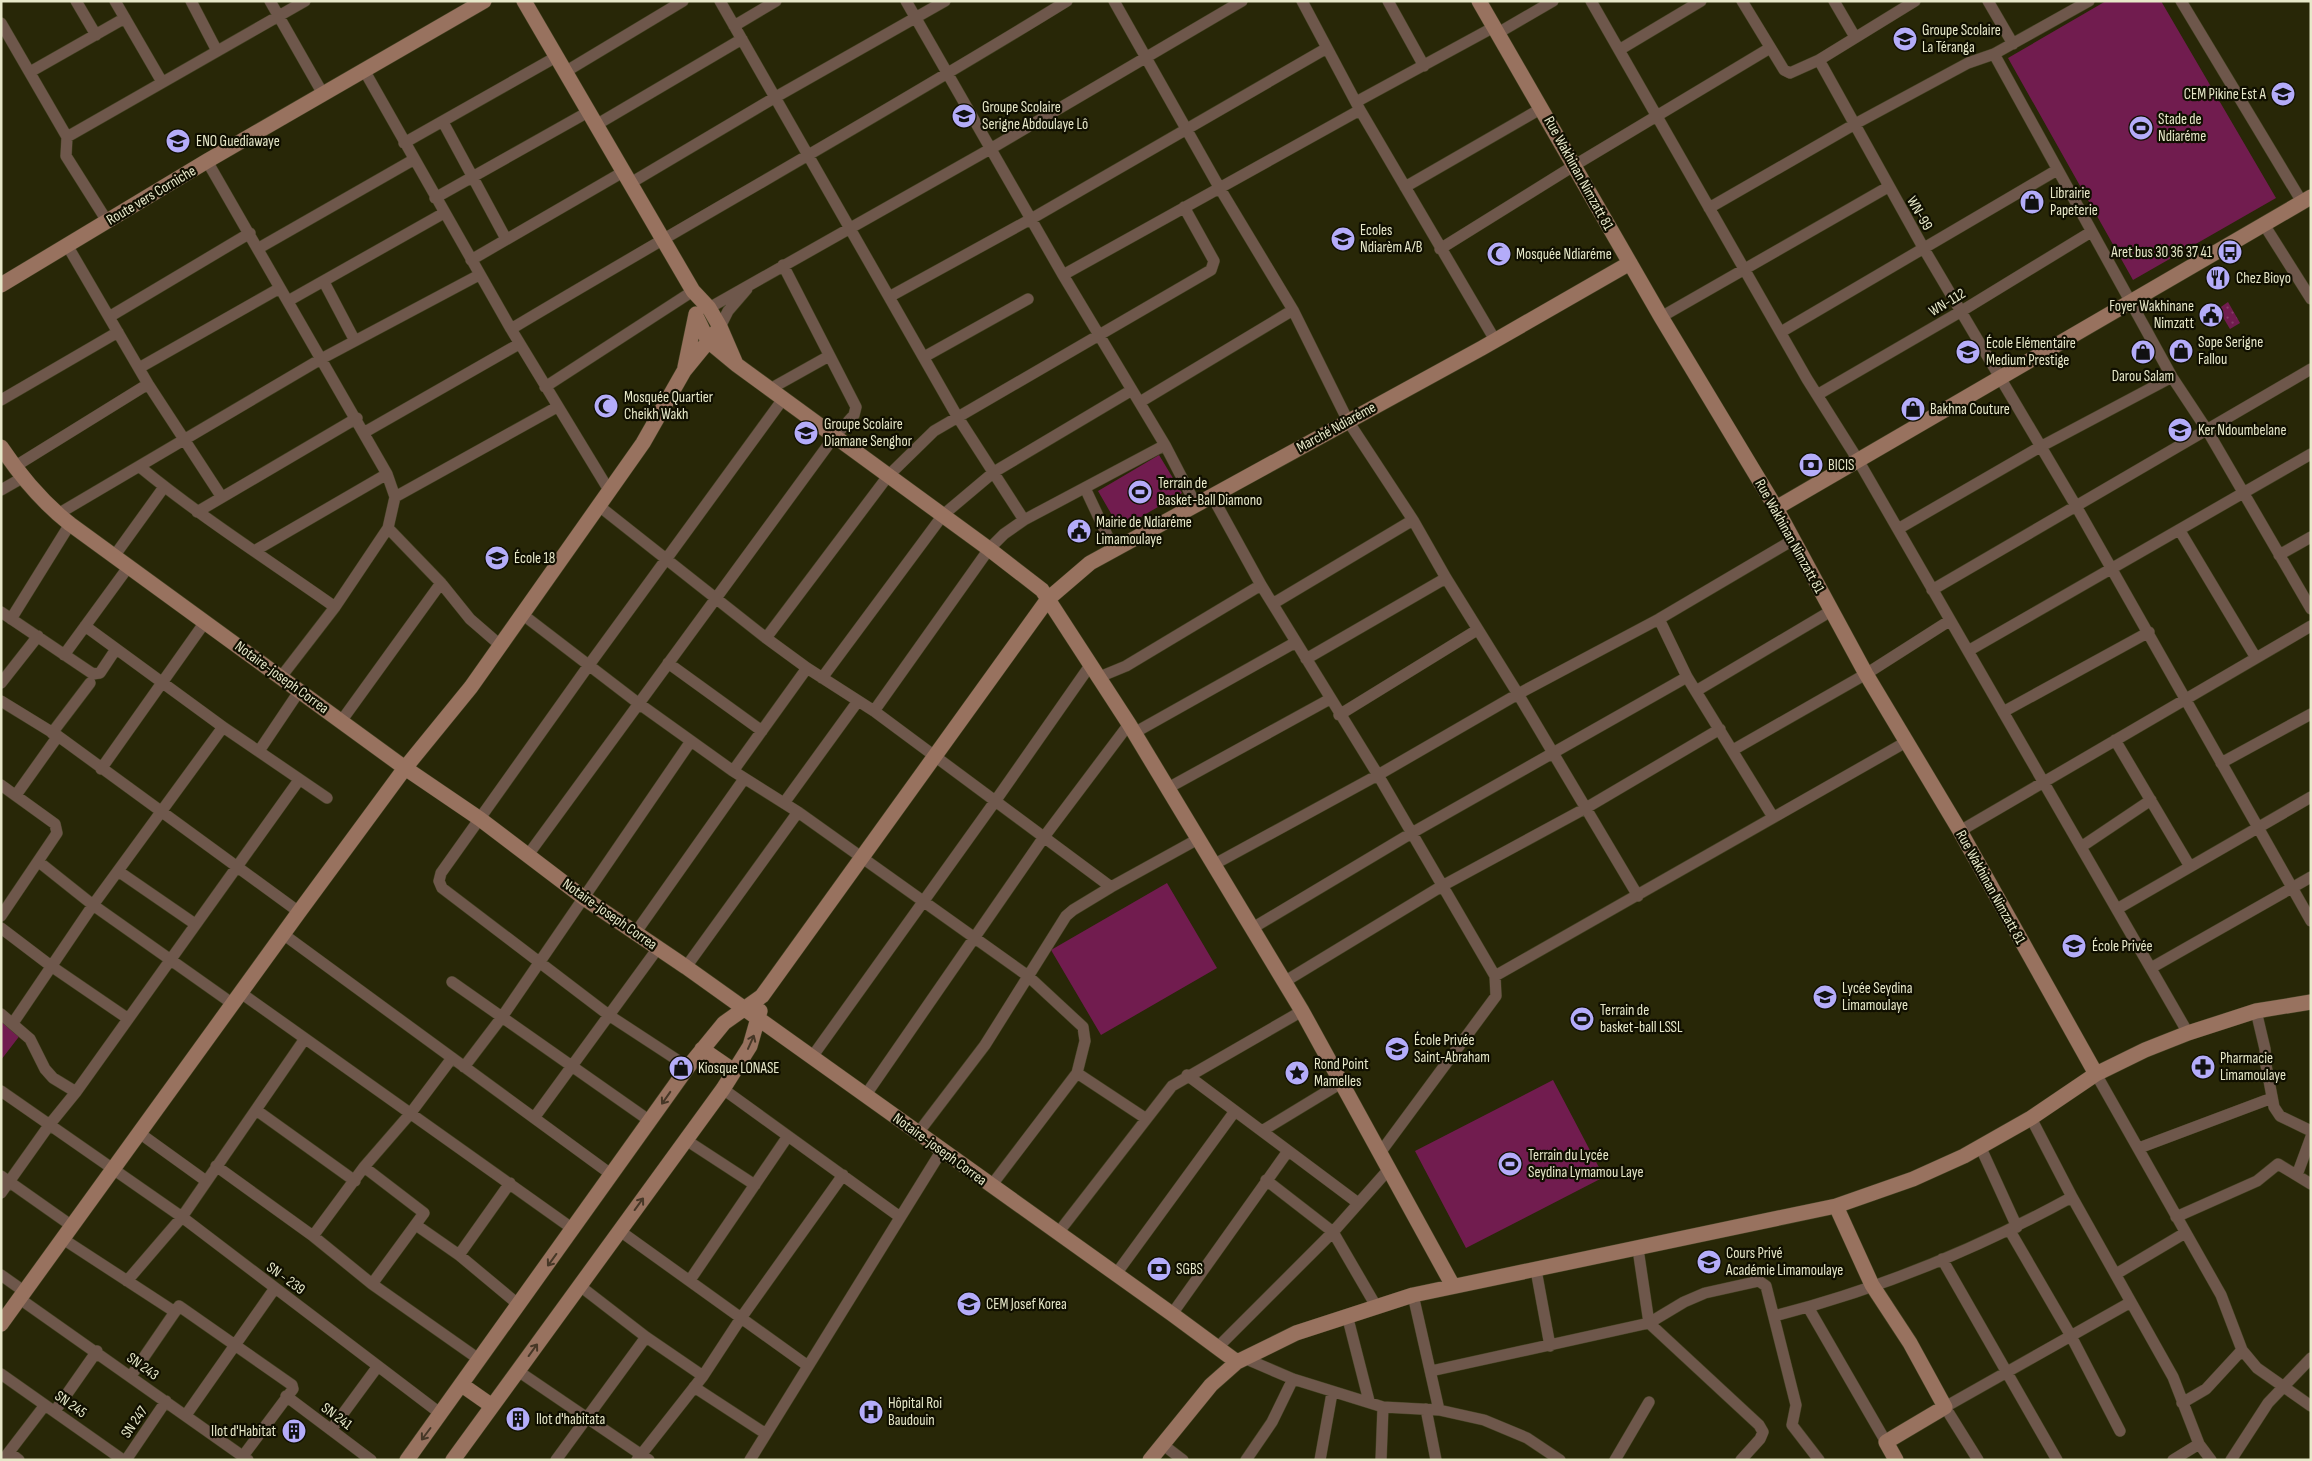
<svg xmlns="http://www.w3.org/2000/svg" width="2312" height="1461" font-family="'Sofia Sans Condensed',sans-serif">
<defs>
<pattern id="grass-dots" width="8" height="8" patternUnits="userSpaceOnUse" patternTransform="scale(1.25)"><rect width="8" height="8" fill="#711c4f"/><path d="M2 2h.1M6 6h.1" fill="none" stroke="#853d67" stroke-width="1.8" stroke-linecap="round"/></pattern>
</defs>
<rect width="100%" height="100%" fill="#282707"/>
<path fill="url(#grass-dots)" d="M 2228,302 L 2240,323 L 2230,329 L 2218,309 Z"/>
<path fill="#711c4f" d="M 2106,1 L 2161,1 L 2276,198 L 2133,280 L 2008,58 Z
M 1159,455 L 1182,493 L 1120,529 L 1098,491 Z
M 1167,883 L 1217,968 L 1101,1035 L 1051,950 Z
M 1,1020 L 21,1034 L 1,1060 Z
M 1553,1080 L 1604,1177 L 1466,1248 L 1415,1151 Z"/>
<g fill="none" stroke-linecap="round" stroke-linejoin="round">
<defs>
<path id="street" d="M 76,1 L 96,35
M 115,1 L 162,82
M 191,1 L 217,51
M 270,1 L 323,94
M 720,1 L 957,416 L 1024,520
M 906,1 L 1063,275 L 1165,445 L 1196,505
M 1114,1 L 1219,187 L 1293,310 L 1348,421 L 1413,520 L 1446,578 L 1518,694 L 1638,896
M 1302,1 L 1360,110 L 1495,340
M 1388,1 L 1424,66
M 1591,1 L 1807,379 L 1858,460 L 2188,1033
M 1742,1 L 1784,70 L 1790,73 L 1819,60 L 1915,1
M 1834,1 L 1855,37
M 1988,1 L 2013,44
M 2181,1 L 2302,202
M 1,23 L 67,137 L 66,156 L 107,221
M 734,26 L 776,1
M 1498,33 L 1553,1
M 1619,50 L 1701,1
M 1994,54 L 2172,377 L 2207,430 L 2311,609
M 1819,60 L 1924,249 L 2076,506 L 2311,921
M 364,70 L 511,329 L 610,492
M 30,72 L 125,18
M 565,72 L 683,1
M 1356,102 L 1494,27
M 443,122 L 506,239
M 596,125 L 742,39
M 67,137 L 305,1
M 404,143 L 556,57
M 207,161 L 387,474 L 395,497 L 388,528 L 441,583 L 470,619 L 500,645
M 629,184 L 774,98 L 945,1
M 1405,187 L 1542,108
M 435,198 L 588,112
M 1709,208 L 1855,124 L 1968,63 L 1994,54 L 2089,1
M 2263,223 L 2311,299
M 67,245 L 148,384 L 221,496
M 259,248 L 413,160
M 1440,249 L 1575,165 L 1770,48
M 471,260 L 623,172
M 1063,275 L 1360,110
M 324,282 L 355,341
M 889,297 L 1031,219 L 1327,48
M 288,301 L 444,213
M 709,308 L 992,148 L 1242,1
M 109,317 L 250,233
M 1661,317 L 1888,187
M 720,327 L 728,311 L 747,289
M 511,329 C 695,219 884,114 1067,1
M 1781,332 L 2057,170
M 924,357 L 1028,299
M 139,368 L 280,288
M 545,387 L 693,291
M 770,389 L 829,356
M 1817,395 L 1960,312 L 2091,232
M 1,400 L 118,332
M 1140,402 L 1293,310
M 365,432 L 519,344
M 14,467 L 148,384
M 140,467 C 202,518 270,561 335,607
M 1085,488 L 1114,550
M 1,490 L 22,478
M 1212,496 L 1261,585 L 1378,775 L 1495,976 L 1496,996 L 1380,1153
M 395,497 L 557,407
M 599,506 L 766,638 L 807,668 L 874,711 L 1111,887
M 197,512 L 357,418
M 58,514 L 321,359 L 479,275
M 1898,529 L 2040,447 L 2172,377
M 2180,531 L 2256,658
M 256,550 L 387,474
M 115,555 L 164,487
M 2279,555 L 2311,537
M 1932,590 L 2311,369
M 1274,603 L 1413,520
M 1,612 L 93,674 L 100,673 L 116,649
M 522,614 L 638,703 L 733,771 L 798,812 L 1028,976 L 1083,1027 L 1085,1041 L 1077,1073 L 1145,1118
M 11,619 L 70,524
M 1659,619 L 1687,677 L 1773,817
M 85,626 L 223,727 L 327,798
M 766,638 L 888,476 L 934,431 L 1211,270 L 1214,261 L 1184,207
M 1968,651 L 2311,454
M 64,655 L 129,566
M 1306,659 L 1446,578
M 668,663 L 762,731
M 281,677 L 335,607 L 388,528
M 822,678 L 943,515 L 994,472 L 1132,390
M 1097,678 L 1126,666 L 1261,585
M 1,683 L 38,636
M 1696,691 L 1831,611
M 1,701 L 58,736 L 299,912
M 874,711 L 989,549 L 1004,534 L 1024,520 L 1165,445
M 2003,712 L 2149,632
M 1339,715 L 1477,630
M 342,720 L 441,583
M 52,733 L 90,683
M 1134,733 L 1296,642
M 2115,740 L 2189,865
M 1733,750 L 1866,674 L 1949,621
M 259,751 L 300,690
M 2221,763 L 2311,714
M 101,769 L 205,622
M 733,771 L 807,668
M 1,785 L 55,824 L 57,833 L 1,916
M 1168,788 L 1330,699
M 16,795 L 58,736
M 784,803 L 858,701
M 1960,831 L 2311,626
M 2081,847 L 2151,800
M 528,855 L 834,437 L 854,415 L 856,407 L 783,265
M 39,862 L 93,905 L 233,1004
M 1213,865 L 1378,775 L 1518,694 L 1659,619 L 1793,540
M 118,871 L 195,924
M 2117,909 L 2311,797
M 1,928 L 51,966 L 127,1018
M 1251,929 L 1410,834 L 1687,677
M 636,932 L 744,779
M 283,934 L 612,1175
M 686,967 L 798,812
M 2151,968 L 2311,877
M 1495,976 L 1906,742
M 452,982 L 650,1121
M 1284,982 L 1442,886 L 1586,808 L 1720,729
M 241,993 L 573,1229
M 2256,1011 L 2265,1049 L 2266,1065 L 2274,1107 L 2280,1116 L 2311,1131
M 1,1014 L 30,1039 L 45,1069 L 53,1078 L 76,1092
M 13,1023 L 93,905 L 223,727
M 812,1057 L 996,800 L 1089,667
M 464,1067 L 502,1017 L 691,741
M 688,1067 L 610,1016 L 442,888 L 439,881 L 441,873 L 589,665 L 783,399
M 2096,1074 L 2221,1295 L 2242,1350 L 2257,1368 L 2311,1406
M 1187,1075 L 1358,1203
M 723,1089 L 900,1217
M 1,1091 L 182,1217 L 441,1414
M 865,1096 L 1044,837 L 1129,724
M 256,1110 L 355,1181
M 534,1118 L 658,948
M 2031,1118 L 2072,1197 L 2173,1377 L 2199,1444
M 1262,1131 L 1341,1083
M 138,1132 L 206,1181
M 918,1133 L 985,1045 L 1066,916 L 1073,910 L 1111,887 L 1198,839
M 686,1140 L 755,1185
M 1980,1146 L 2017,1227
M 2139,1148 L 2272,1098
M 216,1166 L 313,1236 L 372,1284 L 480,1360
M 364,1167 L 424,1213 L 372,1284
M 2297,1175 L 2311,1137
M 1,1176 L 72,1226
M 1266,1180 L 1333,1232 L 1376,1306
M 991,1186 L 1077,1073
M 1,1193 L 50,1124 L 76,1092 L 299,780
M 2176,1217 L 2257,1181 L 2278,1164 L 2311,1184
M 416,1225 L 459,1255 L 519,1305
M 620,1231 L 808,1366
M 2010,1231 L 2071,1336 L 2120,1431
M 1058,1233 L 1172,1086 L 1302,1011
M 313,1236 L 364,1167 L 410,1114 L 452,1058
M 63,1239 L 175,1312
M 1638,1249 L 1649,1323 L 1759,1425 L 1763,1432 L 1760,1439 L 1741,1460
M 459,1255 L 510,1183
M 1942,1259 L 2057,1460
M 1536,1270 L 1550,1346
M 1116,1274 L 1235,1111
M 2116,1274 L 2185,1233
M 1,1275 L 25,1292
M 690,1280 L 788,1136
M 127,1281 L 182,1217 L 304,1040
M 580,1286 L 646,1337 L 703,1376
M 1413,1295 L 1439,1410
M 20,1299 L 248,1460
M 1808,1307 L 1886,1442
M 1172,1314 L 1288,1151
M 1347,1315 L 1369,1401
M 1774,1316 C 1877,1290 1979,1248 2072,1197
M 1218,1347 L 1333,1232 L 1389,1169
M 1244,1358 L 1293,1379 L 1383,1407 L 1439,1410 L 1484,1420 L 1527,1438 L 1560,1460
M 518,1371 L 649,1460
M 1431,1371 L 1649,1323 L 1684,1302 L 1705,1293 L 1759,1281 L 1766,1286 L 1796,1405 L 1792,1425 L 1819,1460
M 1,1374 L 123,1460
M 131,1376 L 179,1306 L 292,1385 L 293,1389 L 243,1456
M 694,1387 L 766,1434
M 286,1396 L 371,1460
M 2182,1403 L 2206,1389 L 2242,1350
M 1426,1409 L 1436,1460
M 55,1411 L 97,1351
M 186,1415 L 275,1288
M 331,1430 L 378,1366
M 1162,1444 L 1183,1460
M 9,1452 L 19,1460
M 3,1460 L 45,1405
M 126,1460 L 166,1401
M 556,1460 L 646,1337
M 637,1460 L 703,1376 L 741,1318 L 843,1175
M 750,1460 L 942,1150
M 1246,1460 L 1272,1422 L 1293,1379
M 1320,1460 L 1332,1393
M 1381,1460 L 1383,1407
M 1615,1460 L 1649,1402
M 1978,1460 L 1945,1407 L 2131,1302
M 2173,1460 L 2199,1444 L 2211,1460
M 2231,1460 L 2268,1403 L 2311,1358"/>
<path id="secondary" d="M 524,1 L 693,291 L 709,308 L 720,327 L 736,364
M 1479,1 L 1661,317 L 1776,508 L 1866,674 L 1960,831 L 2096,1074
M 1,285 L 207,161 L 484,1
M 697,318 L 708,341 L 737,365 L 989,549 L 1042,590 L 1129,724 L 1302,1011 L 1453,1286
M 685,367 L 696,314
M 1,447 C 21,477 42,502 70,524 L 405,768 L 480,819 L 584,898 L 686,967 L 1172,1314 L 1237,1362
M 1776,508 L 2311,197
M 702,1049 L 734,1071
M 1836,1206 L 1872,1285 L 1910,1343 L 1945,1407 L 1886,1442 L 1896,1460
M 1,1324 L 299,912 L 405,768 L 471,687 L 643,443 L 684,371 L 720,327
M 462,1385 L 492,1406
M 407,1460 L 688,1067 L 724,1023 L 762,996 L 1048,599 L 1090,563 L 1482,348 L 1630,263
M 453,1460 L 723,1089 L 750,1046 L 760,1011
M 1150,1460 L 1211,1385 L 1237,1362 L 1296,1333 L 1413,1295 L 1836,1206 L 1913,1179 L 1964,1156 L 2031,1118 L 2096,1074 L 2145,1050 L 2188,1033 L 2256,1011 L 2311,1002"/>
</defs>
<use href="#street" stroke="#434222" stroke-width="12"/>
<use href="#secondary" stroke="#434222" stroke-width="16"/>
<use href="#street" stroke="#6e574b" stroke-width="11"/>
<use href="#secondary" stroke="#98725f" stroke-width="15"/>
</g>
<defs><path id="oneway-shaft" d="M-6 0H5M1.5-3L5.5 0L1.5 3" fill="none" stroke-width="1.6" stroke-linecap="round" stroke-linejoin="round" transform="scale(1.25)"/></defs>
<g stroke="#463726">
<use href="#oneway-shaft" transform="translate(751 1042) rotate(-66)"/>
<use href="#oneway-shaft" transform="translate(666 1098) rotate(125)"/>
<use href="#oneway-shaft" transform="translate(639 1204) rotate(-54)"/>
<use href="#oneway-shaft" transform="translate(552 1260) rotate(126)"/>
<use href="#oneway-shaft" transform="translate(533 1350) rotate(-54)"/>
<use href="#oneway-shaft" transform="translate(426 1434) rotate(127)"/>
</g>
<defs>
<symbol id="school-disc" viewBox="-11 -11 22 22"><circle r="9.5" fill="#b4acf9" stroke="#100f00"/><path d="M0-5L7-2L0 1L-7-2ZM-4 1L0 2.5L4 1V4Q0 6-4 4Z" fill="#111"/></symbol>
<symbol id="stadium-disc" viewBox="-11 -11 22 22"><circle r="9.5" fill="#b4acf9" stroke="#100f00"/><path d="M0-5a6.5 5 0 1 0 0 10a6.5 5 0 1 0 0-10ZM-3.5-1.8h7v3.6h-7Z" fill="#111"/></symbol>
<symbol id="university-disc" viewBox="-11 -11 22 22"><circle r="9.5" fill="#b4acf9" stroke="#100f00"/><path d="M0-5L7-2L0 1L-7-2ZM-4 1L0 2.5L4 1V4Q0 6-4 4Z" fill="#111"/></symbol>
<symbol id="shop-disc" viewBox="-11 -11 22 22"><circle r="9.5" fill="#b4acf9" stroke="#100f00"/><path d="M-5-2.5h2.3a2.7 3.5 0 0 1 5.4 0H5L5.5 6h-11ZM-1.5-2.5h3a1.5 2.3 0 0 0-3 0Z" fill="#111"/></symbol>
<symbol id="bus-disc" viewBox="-11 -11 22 22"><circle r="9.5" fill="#b4acf9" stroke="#100f00"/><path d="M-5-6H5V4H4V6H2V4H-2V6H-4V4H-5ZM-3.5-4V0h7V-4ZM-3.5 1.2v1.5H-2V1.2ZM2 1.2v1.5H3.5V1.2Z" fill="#111"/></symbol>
<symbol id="mosque-disc" viewBox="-11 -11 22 22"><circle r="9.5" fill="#b4acf9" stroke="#100f00"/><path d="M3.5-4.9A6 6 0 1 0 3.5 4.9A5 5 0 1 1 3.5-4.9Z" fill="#111"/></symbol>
<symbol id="restaurant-disc" viewBox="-11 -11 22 22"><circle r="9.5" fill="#b4acf9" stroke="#100f00"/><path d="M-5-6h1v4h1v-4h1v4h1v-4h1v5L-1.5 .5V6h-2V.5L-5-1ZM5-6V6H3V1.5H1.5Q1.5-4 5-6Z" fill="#111"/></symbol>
<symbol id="civic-disc" viewBox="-11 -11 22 22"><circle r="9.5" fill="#b4acf9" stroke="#100f00"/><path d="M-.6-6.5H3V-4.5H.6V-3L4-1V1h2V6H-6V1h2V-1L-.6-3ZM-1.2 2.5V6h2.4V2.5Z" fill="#111"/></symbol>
<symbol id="bank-disc" viewBox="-11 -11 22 22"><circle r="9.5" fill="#b4acf9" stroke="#100f00"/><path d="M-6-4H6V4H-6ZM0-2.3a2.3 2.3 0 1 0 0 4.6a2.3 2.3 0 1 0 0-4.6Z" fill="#111"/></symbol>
<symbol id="pharmacy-disc" viewBox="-11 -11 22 22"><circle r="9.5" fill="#b4acf9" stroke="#100f00"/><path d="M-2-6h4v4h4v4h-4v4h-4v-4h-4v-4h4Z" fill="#111"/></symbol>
<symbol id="sight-disc" viewBox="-11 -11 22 22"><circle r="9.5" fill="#b4acf9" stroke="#100f00"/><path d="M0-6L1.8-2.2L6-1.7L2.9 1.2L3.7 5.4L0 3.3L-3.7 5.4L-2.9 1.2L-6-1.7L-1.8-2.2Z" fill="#111"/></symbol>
<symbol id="hospital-disc" viewBox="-11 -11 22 22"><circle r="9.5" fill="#b4acf9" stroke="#100f00"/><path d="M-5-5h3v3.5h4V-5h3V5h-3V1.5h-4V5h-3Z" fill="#111"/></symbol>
<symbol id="building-disc" viewBox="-11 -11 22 22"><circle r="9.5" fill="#b4acf9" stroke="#100f00"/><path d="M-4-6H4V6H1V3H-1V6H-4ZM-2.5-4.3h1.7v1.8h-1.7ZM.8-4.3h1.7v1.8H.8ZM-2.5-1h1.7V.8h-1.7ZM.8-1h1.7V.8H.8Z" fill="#111"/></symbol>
</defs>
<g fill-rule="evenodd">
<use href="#school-disc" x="1891" y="25" width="28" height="28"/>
<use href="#school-disc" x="2269" y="80" width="28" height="28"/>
<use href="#school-disc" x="950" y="102" width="28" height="28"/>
<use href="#stadium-disc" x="2127" y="114" width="28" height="28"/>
<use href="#university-disc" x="164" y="127" width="28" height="28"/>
<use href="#shop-disc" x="2018" y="188" width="28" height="28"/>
<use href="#school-disc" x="1329" y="225" width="28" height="28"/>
<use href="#bus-disc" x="2216" y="238" width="28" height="28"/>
<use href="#mosque-disc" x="1485" y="240" width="28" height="28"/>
<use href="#restaurant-disc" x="2204" y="264" width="28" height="28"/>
<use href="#civic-disc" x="2197" y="301" width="28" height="28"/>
<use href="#shop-disc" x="2167" y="337" width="28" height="28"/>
<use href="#school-disc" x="1954" y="338" width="28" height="28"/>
<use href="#shop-disc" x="2129" y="338" width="28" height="28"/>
<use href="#mosque-disc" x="592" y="392" width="28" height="28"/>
<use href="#shop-disc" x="1899" y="395" width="28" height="28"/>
<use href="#school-disc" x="2166" y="416" width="28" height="28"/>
<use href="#school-disc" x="792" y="419" width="28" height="28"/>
<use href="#bank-disc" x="1797" y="451" width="28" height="28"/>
<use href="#stadium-disc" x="1126" y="478" width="28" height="28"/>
<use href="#civic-disc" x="1065" y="517" width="28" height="28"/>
<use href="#school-disc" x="483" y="544" width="28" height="28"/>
<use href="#school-disc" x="2060" y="932" width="28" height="28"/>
<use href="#school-disc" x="1811" y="983" width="28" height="28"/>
<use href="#stadium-disc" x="1568" y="1005" width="28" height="28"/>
<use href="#school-disc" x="1383" y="1035" width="28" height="28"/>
<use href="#pharmacy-disc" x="2189" y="1053" width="28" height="28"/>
<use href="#shop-disc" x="667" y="1054" width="28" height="28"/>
<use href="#sight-disc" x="1283" y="1059" width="28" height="28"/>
<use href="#stadium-disc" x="1496" y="1150" width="28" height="28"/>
<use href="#school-disc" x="1695" y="1248" width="28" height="28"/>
<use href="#bank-disc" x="1145" y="1255" width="28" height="28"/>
<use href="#school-disc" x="955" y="1290" width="28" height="28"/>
<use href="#hospital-disc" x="857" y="1398" width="28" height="28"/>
<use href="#building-disc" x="504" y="1405" width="28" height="28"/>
<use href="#building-disc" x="280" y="1417" width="28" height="28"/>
</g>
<g text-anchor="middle" stroke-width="4.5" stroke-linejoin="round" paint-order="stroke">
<g font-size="15" fill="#e7e8c9" stroke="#100f00" text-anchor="start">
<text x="1922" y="35">Groupe Scolaire<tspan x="1922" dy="17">La Téranga</tspan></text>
<text x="2266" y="99" text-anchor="end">CEM Pikine Est A</text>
<text x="982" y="112">Groupe Scolaire<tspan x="982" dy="17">Serigne Abdoulaye Lô</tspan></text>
<text x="2158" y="124">Stade de<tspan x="2158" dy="17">Ndiaréme</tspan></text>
<text x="196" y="146">ENO Guediawaye</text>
<text x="2050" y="198">Librairie<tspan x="2050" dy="17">Papeterie</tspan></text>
<text x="1360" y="235">Ecoles<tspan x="1360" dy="17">Ndiarèm A/B</tspan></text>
<text x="2212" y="257" text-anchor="end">Aret bus 30 36 37 41</text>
<text x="1516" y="259">Mosquée Ndiaréme</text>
<text x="2236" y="283">Chez Bioyo</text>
<text x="2194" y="311" text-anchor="end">Foyer Wakhinane<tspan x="2194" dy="17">Nimzatt</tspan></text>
<text x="2198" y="347">Sope Serigne<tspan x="2198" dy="17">Fallou</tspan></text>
<text x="1986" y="348">École Elémentaire<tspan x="1986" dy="17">Medium Prestige</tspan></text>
<text x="2143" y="381" text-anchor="middle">Darou Salam</text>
<text x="624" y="402">Mosquée Quartier<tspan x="624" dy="17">Cheikh Wakh</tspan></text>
<text x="1930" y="414">Bakhna Couture</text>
<text x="824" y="429">Groupe Scolaire<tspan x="824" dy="17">Diamane Senghor</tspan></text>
<text x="2198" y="435">Ker Ndoumbelane</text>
<text x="1828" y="470">BICIS</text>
<text x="1158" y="488">Terrain de<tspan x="1158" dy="17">Basket-Ball Diamono</tspan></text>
<text x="1096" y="527">Mairie de Ndiaréme<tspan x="1096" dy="17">Limamoulaye</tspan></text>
<text x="514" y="563">École 18</text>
<text x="2092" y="951">École Privée</text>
<text x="1842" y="993">Lycée Seydina<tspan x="1842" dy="17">Limamoulaye</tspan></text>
<text x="1600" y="1015">Terrain de<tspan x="1600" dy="17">basket-ball LSSL</tspan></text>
<text x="1414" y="1045">École Privée<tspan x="1414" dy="17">Saint-Abraham</tspan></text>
<text x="2220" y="1063">Pharmacie<tspan x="2220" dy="17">Limamoulaye</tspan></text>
<text x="1314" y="1069">Rond Point<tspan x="1314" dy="17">Mamelles</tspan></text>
<text x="698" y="1073">Kiosque LONASE</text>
<text x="1528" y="1160">Terrain du Lycée<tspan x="1528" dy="17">Seydina Lymamou Laye</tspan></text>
<text x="1726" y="1258">Cours Privé<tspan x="1726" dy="17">Académie Limamoulaye</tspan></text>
<text x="1176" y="1274">SGBS</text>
<text x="986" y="1309">CEM Josef Korea</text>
<text x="888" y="1408">Hôpital Roi<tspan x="888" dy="17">Baudouin</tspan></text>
<text x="536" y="1424">Ilot d'habitata</text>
<text x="276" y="1436" text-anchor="end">Ilot d'Habitat</text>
</g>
<g font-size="15" fill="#e7e8c9" stroke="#100f00">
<text transform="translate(1579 173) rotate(61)" y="5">Rue Wakhinan Nimzatt 81</text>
<text transform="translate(151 195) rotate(-31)" y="5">Route vers Corniche</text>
<text transform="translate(1920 213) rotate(60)" y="5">WN-99</text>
<text transform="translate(1947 302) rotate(-31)" y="5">WN-112</text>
<text transform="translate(1336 427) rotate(-29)" y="5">Marché Ndiaréme</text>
<text transform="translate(1790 536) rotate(61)" y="5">Rue Wakhinan Nimzatt 81</text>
<text transform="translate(282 677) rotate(36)" y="5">Notaire-joseph Correa</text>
<text transform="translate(1991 887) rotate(61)" y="5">Rue Wakhinan Nimzatt 81</text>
<text transform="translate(610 914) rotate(35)" y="5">Notaire-joseph Correa</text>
<text transform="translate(940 1149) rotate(36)" y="5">Notaire-joseph Correa</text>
<text transform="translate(286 1278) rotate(36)" y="5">SN - 239</text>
<text transform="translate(143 1366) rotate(36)" y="5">SN 243</text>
<text transform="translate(71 1404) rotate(35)" y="5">SN 245</text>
<text transform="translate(337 1416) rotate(37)" y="5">SN 241</text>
<text transform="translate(134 1422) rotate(-55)" y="5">SN 247</text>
</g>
</g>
<rect width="2312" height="1461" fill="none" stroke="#e7e8c9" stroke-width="5"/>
</svg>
